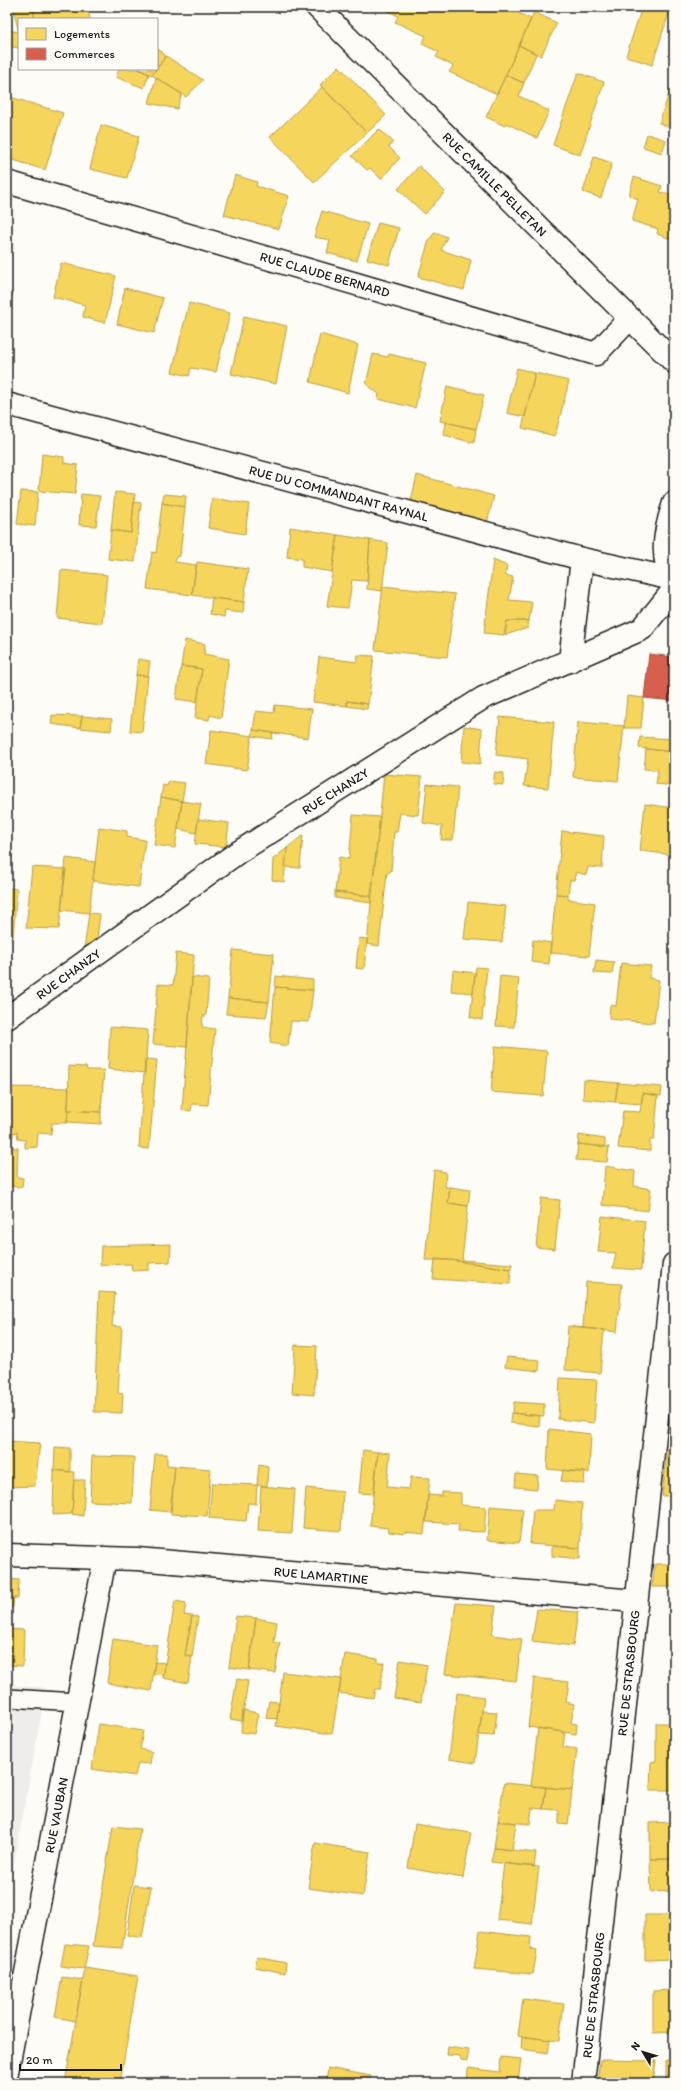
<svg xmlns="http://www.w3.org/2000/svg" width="681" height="2090" font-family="Itim,sans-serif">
<rect width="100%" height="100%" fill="#fdfcf7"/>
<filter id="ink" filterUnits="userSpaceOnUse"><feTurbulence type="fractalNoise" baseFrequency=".025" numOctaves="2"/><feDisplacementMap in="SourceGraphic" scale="8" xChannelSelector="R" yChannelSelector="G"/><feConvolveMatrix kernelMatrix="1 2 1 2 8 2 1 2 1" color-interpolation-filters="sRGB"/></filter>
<g filter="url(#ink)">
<path fill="#eeede9" d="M 7,1685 L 46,1688 L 7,1902 Z"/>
<path fill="#f6d55c" stroke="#b59e49" d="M 13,7 L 32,7 L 35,19 L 19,19 L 19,34 Z
M 32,7 L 87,7 L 90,19 L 35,19 Z
M 382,7 L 393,7 L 390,12 Z
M 393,7 L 488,7 L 495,12 L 498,7 L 506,7 L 531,19 L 497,94 L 449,72 L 453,66 L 436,57 L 439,52 L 422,44 L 426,36 L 395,22 L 398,16 L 390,12 Z
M 642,7 L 671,7 L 652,65 L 626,56 Z
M 534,12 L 557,23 L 541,56 L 519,45 Z
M 7,30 L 19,32 L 19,48 L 7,46 Z
M 519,45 L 536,54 L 524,83 L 506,75 Z
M 157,48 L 166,56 L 157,68 Z
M 166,56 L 203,80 L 186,97 L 152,75 Z
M 339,66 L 386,115 L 367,133 L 320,85 Z
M 119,69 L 138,69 L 149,74 L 144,88 L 116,77 Z
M 138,69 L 156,69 L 152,75 Z
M 578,73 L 604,82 L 580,155 L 553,145 Z
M 506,75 L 524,83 L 519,96 L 549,111 L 537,138 L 506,123 L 505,126 L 486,117 Z
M 156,78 L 182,94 L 177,109 L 149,103 Z
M 674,79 L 674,129 L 659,123 Z
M 322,87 L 367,133 L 314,182 L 270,137 Z
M 7,96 L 63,113 L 45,170 L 7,158 Z
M 101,125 L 139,136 L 127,178 L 90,169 Z
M 379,129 L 393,142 L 389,147 L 400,158 L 381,179 L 370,168 L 367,170 L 352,156 Z
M 647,134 L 666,140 L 662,153 L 643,147 Z
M 594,157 L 612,163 L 601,198 L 583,192 Z
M 419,166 L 445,192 L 425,214 L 398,189 Z
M 235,175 L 257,182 L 256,186 L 289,196 L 279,229 L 224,215 Z
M 634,177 L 662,186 L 660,192 L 674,196 L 674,240 L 657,234 L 658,229 L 632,221 L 638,199 L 629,195 Z
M 322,211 L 368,224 L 357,261 L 327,253 L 330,240 L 314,237 Z
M 378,223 L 399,228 L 389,265 L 367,259 Z
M 435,232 L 447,237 L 441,250 L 471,260 L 464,290 L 418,277 L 429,240 Z
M 61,263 L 116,276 L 105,323 L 83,317 L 85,305 L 53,297 Z
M 125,288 L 163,298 L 154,333 L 117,324 Z
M 7,292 L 13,293 L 7,314 Z
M 189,303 L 230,313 L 216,372 L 191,368 L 189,376 L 172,372 Z
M 244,316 L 287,326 L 276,384 L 231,374 Z
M 320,334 L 358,345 L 348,393 L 310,382 Z
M 373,354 L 388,357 L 389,354 L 426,363 L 415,408 L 378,399 L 379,394 L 366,384 Z
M 517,368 L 535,373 L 525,417 L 507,413 Z
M 535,373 L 569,381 L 555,436 L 522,428 Z
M 447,386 L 484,395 L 476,429 L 440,421 Z
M 446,422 L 476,429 L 474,443 L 444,435 Z
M 42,454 L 64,457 L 64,463 L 78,465 L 75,494 L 39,491 Z
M 417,475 L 494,496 L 487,523 L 411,501 Z
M 21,491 L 38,492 L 35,526 L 17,524 Z
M 115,492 L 135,494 L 131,533 L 111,530 Z
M 81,494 L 100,496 L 96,526 L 79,525 Z
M 164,494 L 186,496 L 185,507 L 162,503 Z
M 212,498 L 249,504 L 245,534 L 208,528 Z
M 134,502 L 141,503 L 135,562 L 108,559 L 111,530 L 131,533 Z
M 162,503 L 185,507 L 180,556 L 176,557 L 175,562 L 196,565 L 192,595 L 147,589 L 152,552 L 156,553 Z
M 290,527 L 338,535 L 332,572 L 302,567 L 302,559 L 287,557 Z
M 338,535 L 370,540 L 367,581 L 352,580 L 348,608 L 327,606 Z
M 370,540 L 388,543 L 382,591 L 367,589 Z
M 493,560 L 507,566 L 505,575 L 513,577 L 509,600 L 532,602 L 529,621 L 507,621 L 504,635 L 484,633 Z
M 197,562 L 248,569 L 244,602 L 192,595 Z
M 61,570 L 107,575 L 102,623 L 57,618 Z
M 383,586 L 455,594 L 447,657 L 375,650 Z
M 212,598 L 244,602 L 243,613 L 225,611 L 224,617 L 210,614 Z
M 507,621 L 529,621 L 528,628 L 505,635 Z
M 185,640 L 205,644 L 204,654 L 229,659 L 221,718 L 210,715 L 209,720 L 195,718 L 202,669 L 181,666 Z
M 358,655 L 374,656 L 368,704 L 347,701 L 347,706 L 313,702 L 319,657 L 357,662 Z
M 138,659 L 150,661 L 148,676 L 136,675 Z
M 181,666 L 202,669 L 197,702 L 176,699 Z
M 136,675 L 148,676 L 142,732 L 130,731 Z
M 627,696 L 644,698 L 641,728 L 624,728 Z
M 347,701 L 368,704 L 367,709 L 347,706 Z
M 275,705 L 312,709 L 308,738 L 253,730 L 256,711 L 274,713 Z
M 52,715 L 82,716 L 80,728 L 51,724 Z
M 82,716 L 112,719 L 111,731 L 80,728 Z
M 500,717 L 554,722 L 548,788 L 524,786 L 528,759 L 496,755 Z
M 578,722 L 624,726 L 618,781 L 573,777 Z
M 464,726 L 482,729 L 480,764 L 461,762 Z
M 211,730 L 252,736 L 247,770 L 206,764 Z
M 253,730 L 273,733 L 272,739 L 252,736 Z
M 640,737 L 674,739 L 674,752 L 639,748 Z
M 646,749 L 674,752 L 674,786 L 656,784 L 658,770 L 644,769 Z
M 495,772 L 504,773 L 503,785 L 493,784 Z
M 384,774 L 422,777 L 418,815 L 400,813 L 397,832 L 394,832 L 391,871 L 387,873 L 379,946 L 367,944 Z
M 169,781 L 185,783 L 182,801 L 161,797 L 163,785 L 167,786 Z
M 427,784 L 458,787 L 453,840 L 441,840 L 442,826 L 423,823 Z
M 161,797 L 182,801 L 175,848 L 154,845 Z
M 182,801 L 201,804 L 196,833 L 178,829 Z
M 645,804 L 674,808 L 674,855 L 640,851 Z
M 353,815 L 380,817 L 371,896 L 335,892 L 339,857 L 349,859 Z
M 198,819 L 229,823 L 226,847 L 195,844 Z
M 99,827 L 127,831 L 127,837 L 145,840 L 139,887 L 93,881 Z
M 562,831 L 604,836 L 602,868 L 588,867 L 586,875 L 576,872 L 574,880 L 570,880 L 568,895 L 556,894 Z
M 303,835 L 300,868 L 285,867 L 287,848 Z
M 287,848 L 284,882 L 272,880 L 273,859 Z
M 66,858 L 95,862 L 89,913 L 61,910 Z
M 32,867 L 66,869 L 59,929 L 26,928 Z
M 7,888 L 17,889 L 13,937 L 7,936 Z
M 335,892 L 371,896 L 371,903 L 335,898 Z
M 556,894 L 568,895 L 568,899 L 595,903 L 589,956 L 550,953 Z
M 468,902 L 506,906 L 502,942 L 464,939 Z
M 89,913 L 100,914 L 97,941 L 84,950 Z
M 359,938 L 367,939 L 364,969 L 356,968 Z
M 533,940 L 551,943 L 549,964 L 531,962 Z
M 233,950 L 274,954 L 269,1002 L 228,998 Z
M 176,953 L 194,955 L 187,1047 L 153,1044 L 158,984 L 173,985 Z
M 596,960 L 614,962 L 612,974 L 594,973 Z
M 621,963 L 651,966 L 649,978 L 659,980 L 654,1023 L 609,1019 L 610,1005 L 616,1006 Z
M 476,967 L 487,968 L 482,1020 L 470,1017 Z
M 453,970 L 475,973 L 473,993 L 451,991 Z
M 276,976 L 313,980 L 313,990 L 275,987 Z
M 500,976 L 519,978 L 514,1027 L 496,1026 Z
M 192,977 L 209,979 L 206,1016 L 203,1016 L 202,1027 L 215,1029 L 208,1105 L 192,1104 L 191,1111 L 182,1110 Z
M 275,987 L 313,990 L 309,1022 L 291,1021 L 288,1046 L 270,1043 Z
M 228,998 L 269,1002 L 266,1017 L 226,1014 Z
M 110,1027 L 148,1030 L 145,1073 L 108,1069 Z
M 495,1046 L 547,1051 L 543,1096 L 491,1092 Z
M 145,1059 L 157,1060 L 149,1149 L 139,1148 Z
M 69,1066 L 86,1067 L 87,1070 L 104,1070 L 101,1112 L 68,1110 Z
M 584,1080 L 618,1083 L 615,1102 L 583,1099 Z
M 618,1083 L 662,1087 L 661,1096 L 643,1093 L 641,1104 L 615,1102 Z
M 7,1087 L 69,1088 L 67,1123 L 52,1123 L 51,1134 L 38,1133 L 37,1147 L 25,1148 L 25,1140 L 18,1139 L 17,1132 L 13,1133 L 12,1147 L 18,1148 L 17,1177 L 23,1178 L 22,1187 L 7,1186 Z
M 643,1093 L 658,1096 L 654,1140 L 650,1140 L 650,1151 L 618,1148 L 623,1111 L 640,1112 Z
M 68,1110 L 101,1112 L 101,1124 L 67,1122 Z
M 579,1135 L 605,1139 L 605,1147 L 578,1144 Z
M 578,1144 L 609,1147 L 607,1162 L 576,1160 Z
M 605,1166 L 635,1171 L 634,1186 L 651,1189 L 648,1211 L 602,1205 Z
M 434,1170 L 446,1172 L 445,1187 L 450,1187 L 448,1203 L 468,1206 L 462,1260 L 512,1264 L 511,1269 L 451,1260 L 425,1260 Z
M 450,1187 L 470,1190 L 468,1206 L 448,1203 Z
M 541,1198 L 560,1200 L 555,1249 L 536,1247 Z
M 602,1216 L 645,1221 L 641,1270 L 613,1268 L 616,1253 L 598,1252 Z
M 171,1244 L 170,1262 L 149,1263 L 149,1270 L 132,1271 L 131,1264 L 100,1265 L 101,1246 Z
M 435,1259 L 451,1260 L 511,1269 L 510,1284 L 433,1279 Z
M 586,1282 L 622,1284 L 617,1332 L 583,1328 Z
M 99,1292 L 115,1293 L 112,1326 L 122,1327 L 118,1393 L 123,1394 L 122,1413 L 94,1412 Z
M 568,1326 L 604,1330 L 600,1373 L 565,1370 Z
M 295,1345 L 317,1346 L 314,1395 L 292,1393 Z
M 507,1357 L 540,1360 L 539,1371 L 505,1367 Z
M 560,1378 L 597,1380 L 594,1423 L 558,1419 Z
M 674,1392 L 674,1435 L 669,1435 Z
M 514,1402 L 544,1404 L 544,1416 L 513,1413 Z
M 511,1413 L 540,1416 L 539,1426 L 510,1423 Z
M 549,1429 L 591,1434 L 589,1473 L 547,1469 Z
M 669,1435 L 674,1435 L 674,1496 L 662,1496 Z
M 7,1441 L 40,1443 L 35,1486 L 7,1487 Z
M 55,1447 L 70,1448 L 70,1472 L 54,1470 Z
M 363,1450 L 378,1452 L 374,1494 L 359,1493 Z
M 378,1452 L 390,1453 L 387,1487 L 409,1489 L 411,1477 L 430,1478 L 424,1534 L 405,1532 L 404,1534 L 389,1532 L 388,1528 L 370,1526 Z
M 155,1454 L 167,1454 L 167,1465 L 175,1466 L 170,1512 L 150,1510 Z
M 92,1456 L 134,1457 L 132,1503 L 90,1501 Z
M 259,1464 L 268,1466 L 267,1486 L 257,1485 Z
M 175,1466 L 211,1469 L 207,1516 L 171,1514 Z
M 54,1470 L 74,1472 L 72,1514 L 53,1515 Z
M 563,1470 L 585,1472 L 584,1484 L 561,1481 Z
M 516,1474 L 538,1476 L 537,1489 L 515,1487 Z
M 74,1480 L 85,1480 L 83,1516 L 72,1514 Z
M 212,1483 L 257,1485 L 256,1504 L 248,1503 L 246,1521 L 209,1518 Z
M 261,1486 L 295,1489 L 292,1533 L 258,1531 Z
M 306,1488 L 343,1492 L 341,1531 L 303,1528 Z
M 442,1492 L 461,1493 L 461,1505 L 486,1507 L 484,1532 L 458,1531 L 459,1524 L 426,1522 L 428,1495 L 442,1496 Z
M 555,1500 L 582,1503 L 580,1548 L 530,1544 L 533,1510 L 554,1510 Z
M 490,1506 L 523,1509 L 519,1543 L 487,1540 Z
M 552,1546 L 580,1548 L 580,1559 L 552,1556 Z
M 655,1564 L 674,1564 L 674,1587 L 652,1587 Z
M 7,1579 L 19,1580 L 18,1598 L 7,1598 Z
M 7,1598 L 14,1598 L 13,1607 L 7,1607 Z
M 175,1601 L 186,1603 L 184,1615 L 192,1616 L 185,1655 L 192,1657 L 188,1683 L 163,1678 Z
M 456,1603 L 496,1606 L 492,1635 L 522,1639 L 516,1681 L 445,1674 Z
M 537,1609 L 578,1612 L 573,1646 L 532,1641 Z
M 192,1616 L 198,1617 L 192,1657 L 185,1655 Z
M 236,1616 L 256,1618 L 249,1670 L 229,1667 Z
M 256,1618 L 277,1622 L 274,1642 L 280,1643 L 275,1673 L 249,1670 Z
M 7,1629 L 24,1630 L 23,1666 L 7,1665 Z
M 113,1639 L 157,1645 L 151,1691 L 107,1683 Z
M 345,1654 L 378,1659 L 378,1663 L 384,1663 L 380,1689 L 375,1689 L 373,1698 L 339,1693 Z
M 400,1660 L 427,1665 L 421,1702 L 394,1698 Z
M 155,1662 L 165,1663 L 164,1675 L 153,1674 Z
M 283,1672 L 341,1679 L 332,1734 L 276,1726 Z
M 534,1678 L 569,1682 L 566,1702 L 574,1704 L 571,1723 L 577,1724 L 576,1734 L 528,1727 Z
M 237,1679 L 248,1681 L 242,1721 L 230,1719 Z
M 457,1693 L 484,1697 L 475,1763 L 449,1759 Z
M 269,1701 L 279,1702 L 277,1719 L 266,1718 Z
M 243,1710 L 258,1713 L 254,1734 L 241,1732 Z
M 482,1711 L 497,1712 L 494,1736 L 479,1735 Z
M 656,1723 L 674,1723 L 674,1790 L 650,1790 L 651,1762 L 656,1761 Z
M 99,1724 L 143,1731 L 140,1749 L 152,1752 L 150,1764 L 138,1763 L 135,1776 L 92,1769 Z
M 538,1728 L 565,1732 L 563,1747 L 577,1749 L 572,1790 L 531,1786 Z
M 504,1783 L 546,1787 L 543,1809 L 532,1808 L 530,1824 L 498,1821 Z
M 546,1787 L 572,1790 L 568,1825 L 559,1824 L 559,1810 L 543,1809 Z
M 498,1821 L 516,1823 L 512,1850 L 494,1848 Z
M 674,1822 L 674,1859 L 650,1859 L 650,1823 Z
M 415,1824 L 471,1833 L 463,1878 L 408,1868 Z
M 113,1826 L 140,1829 L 122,1948 L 93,1946 Z
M 315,1843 L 370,1852 L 363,1896 L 308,1888 Z
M 494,1848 L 536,1853 L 534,1867 L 491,1862 Z
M 650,1859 L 674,1859 L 674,1891 L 651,1892 Z
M 504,1863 L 539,1867 L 532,1924 L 497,1920 Z
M 134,1885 L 151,1887 L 142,1938 L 127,1935 Z
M 645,1915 L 674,1915 L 674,1959 L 645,1960 Z
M 480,1931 L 531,1937 L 530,1949 L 537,1951 L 533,1974 L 474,1969 Z
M 65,1944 L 89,1946 L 84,1969 L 61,1966 Z
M 257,1957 L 286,1963 L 285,1973 L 255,1967 Z
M 85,1968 L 138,1976 L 120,2083 L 65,2083 Z
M 62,1977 L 83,1980 L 75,2021 L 55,2017 Z
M 674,1990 L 674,2032 L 653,2033 L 653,1991 Z
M 523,1999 L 564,2004 L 559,2041 L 518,2036 Z
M 522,2036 L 550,2040 L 548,2053 L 521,2049 Z
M 448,2047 L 469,2050 L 467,2061 L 461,2060 L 460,2056 L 447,2055 Z
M 501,2057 L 521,2059 L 518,2083 L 467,2083 L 468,2068 L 500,2072 Z
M 600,2060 L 656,2061 L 653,2083 L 597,2083 Z
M 666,2060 L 674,2060 L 674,2083 L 666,2083 Z
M 328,2068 L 371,2076 L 370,2083 L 326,2083 Z"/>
<path fill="#d6604d" stroke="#9e4c3e" d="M 649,654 L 674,657 L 674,701 L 644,698 Z"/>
<path fill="#4393c3" stroke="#376f91" d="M 7,1709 L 12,1710 L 7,1745 Z"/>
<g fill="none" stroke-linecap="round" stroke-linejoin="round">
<defs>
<path id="service" d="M 7,1698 L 78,1702"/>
<path id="minor" d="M 317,7 L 674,362
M 7,182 L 596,354 L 630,318
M 7,404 L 582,559 L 673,579
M 674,503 C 666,527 658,558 674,580
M 570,661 L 582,559
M 7,1018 L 237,853 L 483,698 L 642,629 L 674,589
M 7,1555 L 137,1559 L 635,1601
M 7,2072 L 105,1558
M 583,2083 L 674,1264"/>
</defs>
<use href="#service" stroke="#1c1c1c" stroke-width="20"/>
<use href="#minor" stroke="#1c1c1c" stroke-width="25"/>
<use href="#service" stroke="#fdfcf7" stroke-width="17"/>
<use href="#minor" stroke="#fdfcf7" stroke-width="22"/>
</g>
</g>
<g text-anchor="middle" stroke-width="4" stroke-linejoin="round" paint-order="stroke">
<g font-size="13" fill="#1c1c1c" stroke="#fdfcf7">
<text transform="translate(495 184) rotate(45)" y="5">RUE CAMILLE PELLETAN</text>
<text transform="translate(325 274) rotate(16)" y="5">RUE CLAUDE BERNARD</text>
<text transform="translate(339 493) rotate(15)" y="5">RUE DU COMMANDANT RAYNAL</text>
<text transform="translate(335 791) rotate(-32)" y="5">RUE CHANZY</text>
<text transform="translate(68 974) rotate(-36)" y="5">RUE CHANZY</text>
<text transform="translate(321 1575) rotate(5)" y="5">RUE LAMARTINE</text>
<text transform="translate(628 1673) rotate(-84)" y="5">RUE DE STRASBOURG</text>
<text transform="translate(56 1815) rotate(-79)" y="5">RUE VAUBAN</text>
<text transform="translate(593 1995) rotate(-84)" y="5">RUE DE STRASBOURG</text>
</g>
</g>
<rect width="681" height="2090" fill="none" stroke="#fdfcf7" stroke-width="24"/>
<rect x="12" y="12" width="657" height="2066" fill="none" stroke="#1c1c1c" stroke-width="1.5" filter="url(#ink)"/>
<rect x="18" y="18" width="140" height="52" fill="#fdfcf7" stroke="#a3a29f"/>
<rect x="26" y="28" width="20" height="12" fill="#f6d55c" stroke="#a3a29f"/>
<text x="54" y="38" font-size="12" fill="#1c1c1c">Logements</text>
<rect x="26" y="48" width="20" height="12" fill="#d6604d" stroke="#a3a29f"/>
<text x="54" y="58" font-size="12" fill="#1c1c1c">Commerces</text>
<g transform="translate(643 2052) rotate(308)" stroke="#fdfcf7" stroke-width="3" paint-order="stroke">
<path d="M0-3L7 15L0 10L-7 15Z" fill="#1c1c1c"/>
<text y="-6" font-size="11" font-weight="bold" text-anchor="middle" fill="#1c1c1c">N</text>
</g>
<path d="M20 2064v6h101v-6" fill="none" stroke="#1c1c1c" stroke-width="2"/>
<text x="26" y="2064" font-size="12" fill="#1c1c1c" stroke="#fdfcf7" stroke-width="3" paint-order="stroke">20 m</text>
</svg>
